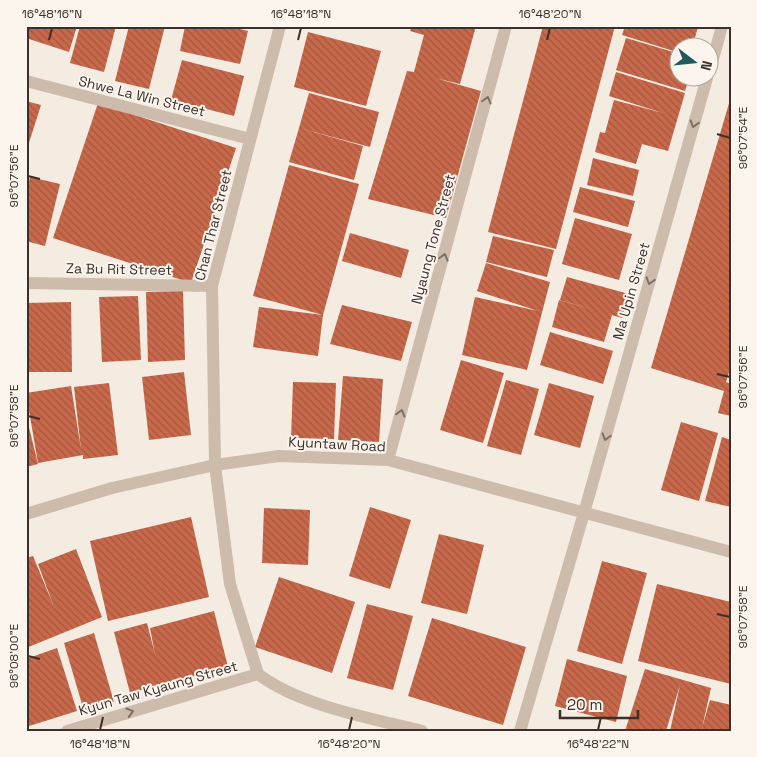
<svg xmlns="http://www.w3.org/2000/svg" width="757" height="757" font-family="'Space Grotesk',sans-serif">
<defs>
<pattern id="building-back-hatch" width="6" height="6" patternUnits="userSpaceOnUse" patternTransform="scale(1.25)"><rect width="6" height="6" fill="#c8694b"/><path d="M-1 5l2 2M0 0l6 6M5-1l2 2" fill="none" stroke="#a4573f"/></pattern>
</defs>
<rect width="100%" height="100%" fill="#f4ebe1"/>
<path fill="url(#building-back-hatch)" d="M 26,26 L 77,26 L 69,52 L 26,38 Z
M 80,26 L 116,26 L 104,72 L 70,63 Z
M 129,26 L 165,26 L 149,89 L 115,81 Z
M 185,26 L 228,26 L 248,31 L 240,64 L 180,51 Z
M 412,26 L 476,26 L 460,84 L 435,78 L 481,91 L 446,218 L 368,199 L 407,71 L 414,72 L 424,35 L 410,31 Z
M 543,26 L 615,26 L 556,249 L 488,232 Z
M 625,26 L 695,26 L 698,27 L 692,48 L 680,48 L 680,53 L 622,35 Z
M 308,32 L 381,51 L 366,106 L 294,87 Z
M 626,38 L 680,54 L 680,78 L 689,78 L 685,91 L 616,70 Z
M 182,60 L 244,76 L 234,116 L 171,100 Z
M 616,72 L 685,93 L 668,151 L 642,144 L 636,164 L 595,152 L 600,132 L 605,133 L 614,100 L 663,113 L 609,96 Z
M 309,93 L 379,112 L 370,147 L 299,128 Z
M 730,100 L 731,366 L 726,382 L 731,384 L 731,416 L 718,413 L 724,391 L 651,368 Z
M 26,101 L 41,105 L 27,149 L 26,149 Z
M 98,103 L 236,148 L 191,283 L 53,238 Z
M 299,128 L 363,146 L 354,180 L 289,162 Z
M 593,158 L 639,170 L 633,196 L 587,185 Z
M 289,165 L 359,184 L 323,315 L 318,356 L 253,347 L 259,307 L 323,315 L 253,296 Z
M 30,177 L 60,184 L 45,246 L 26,241 L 26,196 Z
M 580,187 L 635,201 L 628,227 L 573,212 Z
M 575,218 L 632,234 L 619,280 L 562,264 Z
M 350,233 L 409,250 L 401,278 L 342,261 Z
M 493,236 L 554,250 L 547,277 L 486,262 Z
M 486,263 L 550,282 L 527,370 L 462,355 L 475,297 L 538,311 L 477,291 Z
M 567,277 L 629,294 L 622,318 L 560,300 Z
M 183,291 L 185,360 L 148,362 L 146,292 Z
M 138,296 L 141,360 L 102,362 L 99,297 Z
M 559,300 L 612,315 L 604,342 L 552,327 Z
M 71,302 L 72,372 L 26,372 L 26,303 Z
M 342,305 L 412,322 L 401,361 L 330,344 Z
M 550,332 L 613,351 L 603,384 L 540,365 Z
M 461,360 L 504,373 L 483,443 L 440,430 Z
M 184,372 L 191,435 L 149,440 L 142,377 Z
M 343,376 L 383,379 L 379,442 L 338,440 Z
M 506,380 L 539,389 L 521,455 L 487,446 Z
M 293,382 L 336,383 L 334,439 L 291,438 Z
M 109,383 L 118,455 L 83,459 L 83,455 L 38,463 L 26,393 L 71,386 L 81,449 L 74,387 Z
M 549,383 L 594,396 L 580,448 L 534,435 Z
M 26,415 L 38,464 L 26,467 Z
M 681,422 L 718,433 L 699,501 L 661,490 Z
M 722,437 L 731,440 L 731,507 L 705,501 Z
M 370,507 L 411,520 L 390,589 L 349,576 Z
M 264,508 L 310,510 L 308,565 L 262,563 Z
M 191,517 L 209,597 L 108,621 L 90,541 Z
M 439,534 L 484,545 L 467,614 L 421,603 Z
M 76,549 L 102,617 L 26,648 L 26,558 L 33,556 L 54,607 L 38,564 Z
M 602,561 L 647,573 L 622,664 L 577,651 Z
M 279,577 L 355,602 L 332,673 L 255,647 Z
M 657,584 L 731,602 L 731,684 L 638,661 Z
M 367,604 L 413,616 L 393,690 L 347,678 Z
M 214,611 L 228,667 L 130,693 L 114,632 L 147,623 L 155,654 L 150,628 Z
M 432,618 L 526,647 L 503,725 L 408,696 Z
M 94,633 L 114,702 L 84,711 L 64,643 Z
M 57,648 L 77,711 L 26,727 L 26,659 Z
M 567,659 L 627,676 L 616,722 L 555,706 Z
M 645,669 L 711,688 L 702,728 L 710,700 L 731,705 L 731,731 L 670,731 L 680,685 L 666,731 L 625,731 Z"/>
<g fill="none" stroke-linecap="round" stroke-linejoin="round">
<path stroke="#cdbbac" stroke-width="12" d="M 710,70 L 722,26
M 26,81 L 250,139
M 26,283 L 212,286
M 388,460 L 506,26
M 26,514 L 112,488 L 215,465 L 279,456 L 388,460 L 731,552
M 258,674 L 230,584 L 215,465 L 212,286 L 280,26
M 258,674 C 300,706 371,718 422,731
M 67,731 L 258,674
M 520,731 L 584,513 L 707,78"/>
</g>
<defs><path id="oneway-chevron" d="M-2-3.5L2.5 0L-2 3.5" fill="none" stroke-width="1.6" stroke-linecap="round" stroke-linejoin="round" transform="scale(1.25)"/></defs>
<g stroke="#7d6f65">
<use href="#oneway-chevron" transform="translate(487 100) rotate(-75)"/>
<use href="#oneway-chevron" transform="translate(694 124) rotate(106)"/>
<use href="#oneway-chevron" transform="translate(444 257) rotate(-75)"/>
<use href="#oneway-chevron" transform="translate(650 281) rotate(106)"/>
<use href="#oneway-chevron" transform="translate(401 413) rotate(-75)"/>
<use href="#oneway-chevron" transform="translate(606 437) rotate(106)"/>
<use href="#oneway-chevron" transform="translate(130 712) rotate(-16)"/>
</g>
<path fill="none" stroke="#3b302b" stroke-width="2" d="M 49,40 L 52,28M 298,40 L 301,28M 547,40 L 550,28M 717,134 L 730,138M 28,176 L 40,179M 717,374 L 730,377M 28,416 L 40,419M 717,614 L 730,617M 28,656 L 40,659M 100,730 L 103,717M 349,730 L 352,717M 598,730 L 601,717"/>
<g text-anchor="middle" stroke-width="4" stroke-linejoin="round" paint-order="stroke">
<g font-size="14" fill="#3b302b" stroke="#fbf5ee">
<text transform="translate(142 96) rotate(14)" y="5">Shwe La Win Street</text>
<text transform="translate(213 225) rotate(-76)" y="5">Chan Thar Street</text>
<text transform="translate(433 239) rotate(-75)" y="5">Nyaung Tone Street</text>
<text transform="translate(119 269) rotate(1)" y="5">Za Bu Rit Street</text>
<text transform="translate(631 291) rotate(-74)" y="5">Ma Upin Street</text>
<text transform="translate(337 444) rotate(3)" y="5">Kyuntaw Road</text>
<text transform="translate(158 688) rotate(-16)" y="5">Kyun Taw Kyaung Street</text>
</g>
</g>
<rect width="757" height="757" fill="none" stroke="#fbf5ee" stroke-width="55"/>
<g transform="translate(694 62) rotate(106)"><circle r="24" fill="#fbf5ee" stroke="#aea6a0"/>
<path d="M0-4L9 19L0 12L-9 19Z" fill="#1f5a5e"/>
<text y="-8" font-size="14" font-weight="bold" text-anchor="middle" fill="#3b302b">N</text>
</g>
<path d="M560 710v8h78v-8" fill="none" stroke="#3b302b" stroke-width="2.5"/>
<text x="567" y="710" font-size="15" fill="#3b302b" stroke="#fbf5ee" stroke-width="4" paint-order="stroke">20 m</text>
<rect x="28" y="28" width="702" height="702" fill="none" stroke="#3b302b" stroke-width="2"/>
<g font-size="12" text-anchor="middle" fill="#3b302b">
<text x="52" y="18">16°48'16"N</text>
<text x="301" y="18">16°48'18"N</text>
<text x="550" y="18">16°48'20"N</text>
<text transform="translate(743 138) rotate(-90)" y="4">96°07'54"E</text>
<text transform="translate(14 176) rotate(-90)" y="4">96°07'56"E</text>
<text transform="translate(743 377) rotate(-90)" y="4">96°07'56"E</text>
<text transform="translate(14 416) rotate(-90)" y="4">96°07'58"E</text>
<text transform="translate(743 617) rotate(-90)" y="4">96°07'58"E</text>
<text transform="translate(14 656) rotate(-90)" y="4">96°08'00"E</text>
<text x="100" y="748">16°48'18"N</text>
<text x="349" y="748">16°48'20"N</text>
<text x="598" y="748">16°48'22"N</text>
</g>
</svg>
